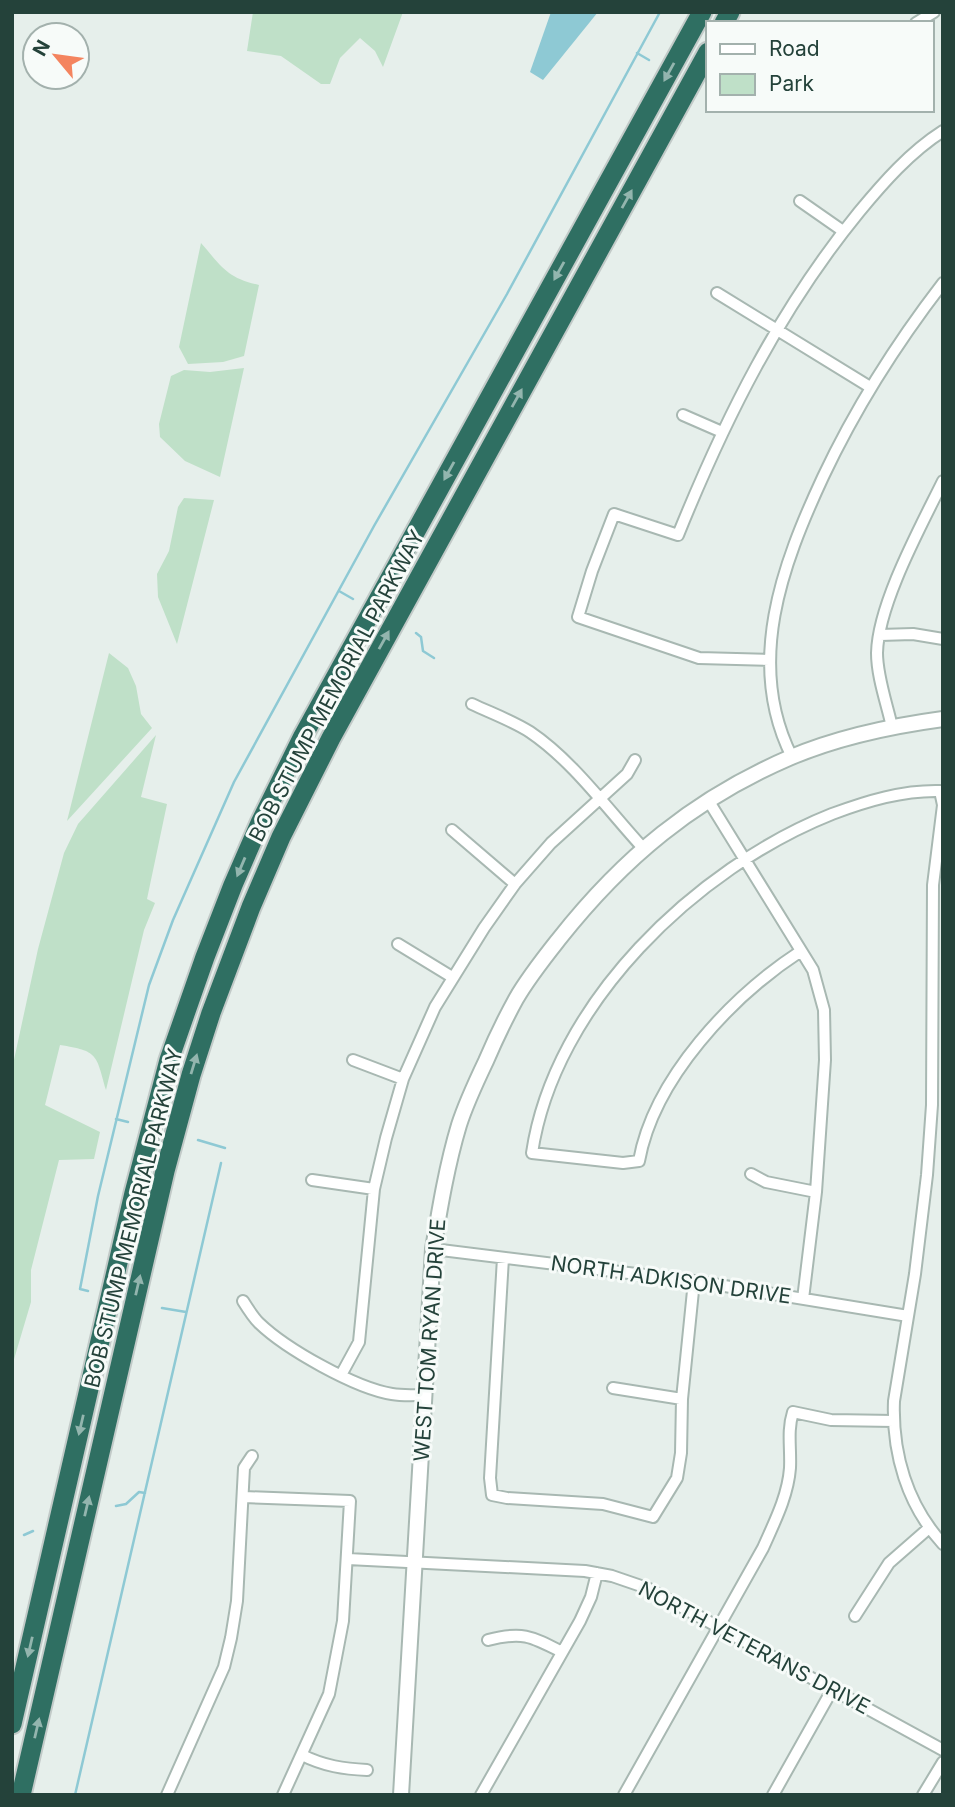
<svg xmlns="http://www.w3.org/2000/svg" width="955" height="1807" font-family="Inter,sans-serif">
<rect width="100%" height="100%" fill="#e6efeb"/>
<path fill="#bfe0c8" d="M 253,12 L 403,12 L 383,67 L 375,51 L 360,38 L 340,58 L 330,84 L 321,84 L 281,56 L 247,51 Z
M 201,243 C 222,267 227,278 259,285 L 244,356 L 223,362 L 188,364 L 179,347 Z
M 244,368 L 220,477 L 185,461 L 160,437 L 159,424 L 171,376 L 184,370 L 210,372 Z
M 184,498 L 214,500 L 177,644 L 158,597 L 157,574 L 169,551 L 178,507 Z
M 109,653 L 128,668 L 136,686 L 141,714 L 152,728 L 67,821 Z
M 156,735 L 141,797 L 167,804 L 147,899 L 155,903 L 144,930 L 106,1090 C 96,1054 98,1051 60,1045 L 45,1105 L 100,1132 L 94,1159 L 59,1160 L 31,1270 L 31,1302 L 12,1366 L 12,1069 L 38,949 L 64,853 L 78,824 Z"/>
<path fill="#8ec9d4" d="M 551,12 L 598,12 L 543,80 L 530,72 Z"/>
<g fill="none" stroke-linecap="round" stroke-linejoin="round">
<path stroke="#8ec9d4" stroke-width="2.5" d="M 637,53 L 649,60
M 733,110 L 735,111
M 339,591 L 353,599
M 416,633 L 421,637 L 423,651 L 434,658
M 116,1119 L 128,1122
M 198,1140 L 225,1148
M 88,1291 L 80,1289 L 98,1196 L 149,985 L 173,920 L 234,782 L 374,526 L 507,294 L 660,12
M 162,1308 L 186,1312
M 116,1506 L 126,1504 L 139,1492 L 145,1493
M 24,1535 L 33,1531
M 75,1795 L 221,1163"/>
<defs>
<path id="minor" d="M 916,23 L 934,12
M 800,201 L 843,231
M 717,293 L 870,387
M 683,415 L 722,432
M 880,635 L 913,634 L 943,639
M 769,660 L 699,658 L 578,617 L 592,571 L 614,514 L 678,535 C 725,419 779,310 859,212 C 883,183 910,152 943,131
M 472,704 C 491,713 513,721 530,732 C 573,761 608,810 643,848
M 892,727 C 887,704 877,677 877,653 C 878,604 921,526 943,481
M 792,757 C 745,664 782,565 823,477 C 856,407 896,344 943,283
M 708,800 L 813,970 L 824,1010 L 825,1060 L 816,1192 L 803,1299
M 452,830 L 515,884
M 398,944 L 452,977
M 801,951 C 732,996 654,1078 639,1161 L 623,1163 L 532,1153 C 554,1004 696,868 832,814 C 867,801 903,790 940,791 L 943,805 L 933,885 L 932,1105 L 927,1175 L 915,1274 L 894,1401 C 892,1453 907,1505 943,1544
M 353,1060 L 403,1079
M 751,1174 L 766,1182 L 816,1192
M 312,1180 L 374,1189
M 433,1249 L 694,1281 L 908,1316
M 503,1258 L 490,1478 L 492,1495 L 507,1498 L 603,1504 L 653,1517 L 677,1478 L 681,1453 L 682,1399 L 694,1281
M 243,1301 C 248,1309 253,1317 259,1323 C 286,1349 355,1388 392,1394 C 403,1396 414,1395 425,1395
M 341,1375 L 359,1342 L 374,1189 L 386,1138 L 403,1079 L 435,1007 L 484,928 L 515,884 L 551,843 L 627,774 L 635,760
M 613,1388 L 682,1399
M 244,1497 L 350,1501 L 343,1621 L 329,1694 L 283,1795
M 348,1559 L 585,1571 L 612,1576 L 647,1588 L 943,1750
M 855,1616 L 889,1563 L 929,1528
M 488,1640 C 522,1631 531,1636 562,1652
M 302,1755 C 324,1766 344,1769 367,1770
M 167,1795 L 224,1667 L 231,1638 L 237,1601 L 244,1468 L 252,1456
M 481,1795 L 580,1621 L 591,1597 L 597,1573
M 624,1795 L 763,1548 C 774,1523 788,1496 790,1468 C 791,1448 787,1431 793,1412 L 831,1420 L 894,1421
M 773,1795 L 832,1690
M 923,1795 L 943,1762"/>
<path id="tertiary" d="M 401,1795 L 433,1249 C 440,1207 447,1165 459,1125 C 466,1103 476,1082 486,1061 C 495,1040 505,1019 516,999 C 528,978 544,958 559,939 C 623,858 694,799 789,758 C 838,737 891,726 943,719"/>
<path id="motorway" d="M 724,23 L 730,12
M 12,1724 L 134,1193 L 169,1060 L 205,957 L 233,885 L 260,823 L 303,736 L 702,12
M 21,1795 L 165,1171 L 191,1075 L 211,1013 L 251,907 L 281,837 L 331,738 L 708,52"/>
</defs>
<use href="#minor" stroke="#a8b8b2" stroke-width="14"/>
<use href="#tertiary" stroke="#a8b8b2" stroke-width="18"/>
<use href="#motorway" stroke="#c2cac8" stroke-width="23"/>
<use href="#minor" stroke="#fff" stroke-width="10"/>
<use href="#tertiary" stroke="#fff" stroke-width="14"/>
<use href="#motorway" stroke="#2f6f62" stroke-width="19"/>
</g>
<defs><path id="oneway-solid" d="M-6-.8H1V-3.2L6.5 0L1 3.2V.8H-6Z" transform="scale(1.75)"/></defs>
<g fill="#93b5ae">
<use href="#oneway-solid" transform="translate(669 72) rotate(119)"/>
<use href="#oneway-solid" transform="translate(627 199) rotate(-61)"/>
<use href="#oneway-solid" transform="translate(559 271) rotate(119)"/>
<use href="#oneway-solid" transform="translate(517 398) rotate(-61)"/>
<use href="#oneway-solid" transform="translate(449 471) rotate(119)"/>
<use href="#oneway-solid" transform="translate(384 640) rotate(-61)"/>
<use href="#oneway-solid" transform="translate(241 867) rotate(113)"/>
<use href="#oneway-solid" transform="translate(194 1064) rotate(-73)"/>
<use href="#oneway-solid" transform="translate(138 1285) rotate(-77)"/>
<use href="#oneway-solid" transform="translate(81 1425) rotate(103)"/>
<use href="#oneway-solid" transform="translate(87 1506) rotate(-77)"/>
<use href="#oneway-solid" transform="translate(30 1647) rotate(103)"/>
<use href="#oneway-solid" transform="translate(37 1728) rotate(-77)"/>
</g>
<g text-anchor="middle" stroke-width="6" stroke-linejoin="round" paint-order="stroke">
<g font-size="21" fill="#24423a" stroke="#f7fbf9">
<text transform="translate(337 686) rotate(-62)" y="7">BOB STUMP MEMORIAL PARKWAY</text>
<text transform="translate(134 1218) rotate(-76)" y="7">BOB STUMP MEMORIAL PARKWAY</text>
<text transform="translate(671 1280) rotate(8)" y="7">NORTH ADKISON DRIVE</text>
<text transform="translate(430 1340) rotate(-86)" y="7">WEST TOM RYAN DRIVE</text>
<text transform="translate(754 1648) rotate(28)" y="7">NORTH VETERANS DRIVE</text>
</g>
</g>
<rect width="955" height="1807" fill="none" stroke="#24423a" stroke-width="28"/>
<rect x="706" y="21" width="228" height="91" fill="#f7fbf9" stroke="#a3b1ad" stroke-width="2"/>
<rect x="720" y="44" width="35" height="10" fill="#ffffff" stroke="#a3b1ad" stroke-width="2"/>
<text x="769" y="56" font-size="21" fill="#24423a">Road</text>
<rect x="720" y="74" width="35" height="21" fill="#bfe0c8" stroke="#a3b1ad" stroke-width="2"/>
<text x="769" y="91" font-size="21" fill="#24423a">Park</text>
<g transform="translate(56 56) rotate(299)"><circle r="33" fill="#f7fbf9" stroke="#a3b1ad" stroke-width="2"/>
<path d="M0-5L12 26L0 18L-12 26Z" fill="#f4845f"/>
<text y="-10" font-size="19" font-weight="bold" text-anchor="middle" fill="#24423a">N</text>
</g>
</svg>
